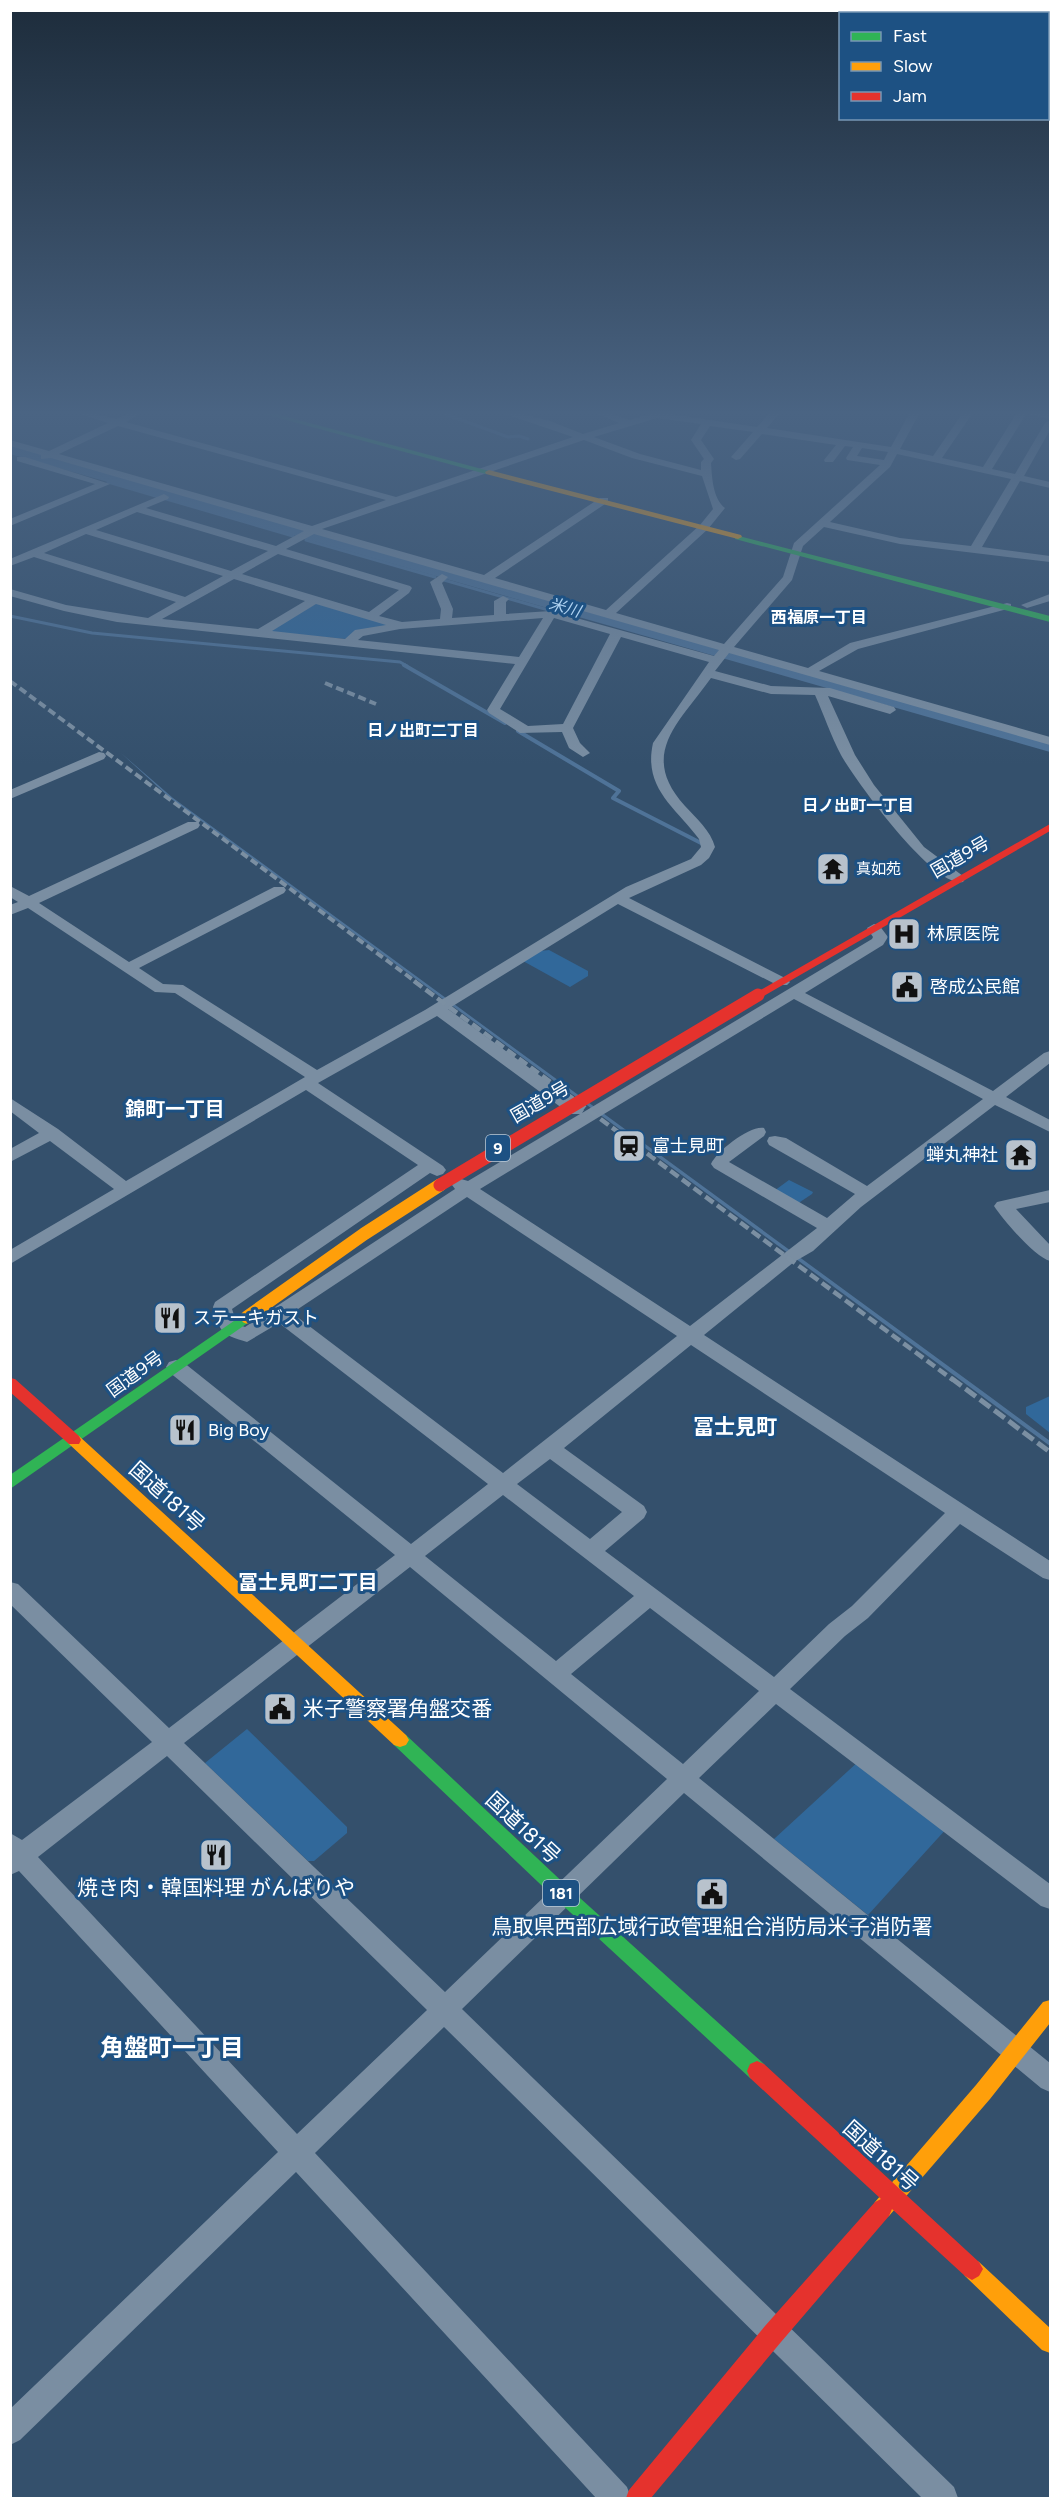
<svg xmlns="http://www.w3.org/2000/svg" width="1061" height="2509" font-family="Figtree,'Noto Sans JP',sans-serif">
<rect width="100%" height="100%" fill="#34506c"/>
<path fill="#31689a" d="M 317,603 L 387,624 L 386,627 L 347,639 L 268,632 Z
M 549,950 L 588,971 L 588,976 L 570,987 L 523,961 L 540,951 Z
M 789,1180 L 813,1192 L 812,1194 L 797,1204 L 774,1191 Z
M 1050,1396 L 1050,1395 L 1050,1433 L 1026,1414 L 1026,1407 Z
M 247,1729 L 347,1827 L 347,1833 L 314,1861 L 308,1861 L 205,1763 Z
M 860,1760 L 948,1827 L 868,1915 L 774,1839 Z"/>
<path fill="#4f7398" d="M 121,753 L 173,798 L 989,1396 L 1050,1441 L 1050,1446 L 170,798 Z"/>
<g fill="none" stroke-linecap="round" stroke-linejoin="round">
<path stroke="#4f7398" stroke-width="3" d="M 445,414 L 508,437 L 519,436 L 528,439
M 108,482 L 159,497
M 163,498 L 293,536
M 306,540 L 435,577
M 444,580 L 552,611
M 10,616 L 92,633 L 400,662 L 407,666"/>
<path stroke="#4f7398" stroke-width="4" d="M 404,665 L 505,723
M 518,731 L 619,791 L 613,798 L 701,843"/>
<path fill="#4f7398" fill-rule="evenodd" d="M 10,445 L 1050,740 L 1050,752 L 10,454 Z"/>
<path fill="#7a8ea2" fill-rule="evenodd" d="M 80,414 L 96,414 L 116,419 L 127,414 L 140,414 L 126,422 L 396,497 L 573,437 L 505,414 L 522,414 L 550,421 L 583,434 L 619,423 L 598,414 L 612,414 L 630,420 L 650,414 L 670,414 L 757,427 L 769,414 L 779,414 L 767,428 L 891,447 L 909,414 L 919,414 L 900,449 L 933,456 L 962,414 L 972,414 L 942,458 L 983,467 L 1016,414 L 1026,414 L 992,469 L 1015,474 L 1045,423 L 1050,420 L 1050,430 L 1024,476 L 1050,482 L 1050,488 L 1020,481 L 982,547 L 1050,556 L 1050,562 L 900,544 L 824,527 L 803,546 L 792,580 L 734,647 L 808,668 L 850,643 L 1007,603 L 1011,604 L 1011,608 L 858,649 L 819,671 L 1050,737 L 1050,745 L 729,653 L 715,671 L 771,686 L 830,688 L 894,707 L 896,710 L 890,714 L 828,696 L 855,755 L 874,785 L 924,847 L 963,876 L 965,879 L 963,882 C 934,889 855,780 841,755 C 831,736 824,715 815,695 L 771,694 L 711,678 C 679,723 638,754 685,806 C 696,818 711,831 715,847 L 709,858 L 701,865 L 629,898 L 787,979 L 790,982 L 787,985 L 777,985 L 618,904 L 448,1009 L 582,1106 L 584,1110 L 582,1113 L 872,939 L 873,937 L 867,928 L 874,924 L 879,925 L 888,937 L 883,945 L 805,993 L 993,1091 L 1044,1053 L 1050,1051 L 1050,1063 L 1006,1097 L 1050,1120 L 1050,1132 L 995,1105 L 861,1207 L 813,1251 L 794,1262 L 704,1335 L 1050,1561 L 1050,1580 L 1043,1578 L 960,1524 L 868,1618 L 845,1636 L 790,1689 L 1050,1884 L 1050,1909 L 1041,1906 L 776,1704 L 699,1778 L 1050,2063 L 1050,2092 L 1041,2088 L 684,1793 L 462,2009 L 954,2487 L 958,2498 L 922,2498 L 444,2027 L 315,2153 L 627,2487 L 631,2498 L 596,2498 L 296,2172 L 20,2440 L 10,2445 L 10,2409 L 278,2152 L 19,1871 L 10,1875 L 10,1833 L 22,1840 L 152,1742 L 10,1604 L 10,1582 L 18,1584 L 169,1728 L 395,1555 L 169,1372 L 166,1367 L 169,1362 L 176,1360 L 183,1362 L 411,1544 L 488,1484 L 279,1323 L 247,1342 C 220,1334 221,1333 213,1307 L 215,1302 L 418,1165 L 306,1090 L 10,1264 L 10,1250 L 114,1189 L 50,1141 L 10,1162 L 10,1149 L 39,1133 L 10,1111 L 10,1098 L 58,1129 L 126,1181 L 305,1077 L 175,993 L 155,992 L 28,908 L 10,915 L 10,905 L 18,902 L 10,897 L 10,886 L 29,896 L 188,822 L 198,822 L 200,825 L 198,828 L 39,903 L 129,962 L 274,887 L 284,887 L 286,890 L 284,893 L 139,968 L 163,984 L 183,985 L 317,1070 L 425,1010 L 626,887 L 691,859 L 701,847 L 699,839 C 675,807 643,788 653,743 L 709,662 L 621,637 L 573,728 L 580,743 L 590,753 L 583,757 L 569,748 L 562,732 L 520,733 L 489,713 L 487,710 L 515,664 L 117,622 L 64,611 L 10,596 L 10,589 L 66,605 L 148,618 L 176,602 L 34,557 L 10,566 L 10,559 L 164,494 L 169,497 L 168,499 L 146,508 L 276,546 L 304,531 L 51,458 L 41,459 L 41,455 L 10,446 L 10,440 L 49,451 L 108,423 ZM 657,418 L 701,424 L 691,440 L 704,459 L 701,462 L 701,470 L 640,454 L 594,437 ZM 118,426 L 386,500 L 312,526 L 59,454 ZM 710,426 L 753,432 L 731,457 L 736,460 L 740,459 L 762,434 L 836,445 L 824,460 L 825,462 L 833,462 L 845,446 L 853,447 L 846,458 L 847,460 L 880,465 L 794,543 L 783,577 L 724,644 L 616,613 L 708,529 L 725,508 C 713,499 712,478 711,463 L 714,459 L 701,440 ZM 584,440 L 632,458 L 702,476 L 713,509 L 700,525 L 606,610 L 495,578 L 608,502 L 608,498 L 600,498 L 484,575 L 322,529 ZM 862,448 L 888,452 L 884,460 L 857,456 ZM 897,454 L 1011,479 L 971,546 L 900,538 L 830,522 L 890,467 ZM 137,512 L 268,551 L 231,571 L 96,530 ZM 86,534 L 223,576 L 185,597 L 44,553 ZM 314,534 L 719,650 L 714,656 L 551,611 L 506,614 L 506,602 L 509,599 L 503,596 L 494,601 L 494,615 L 452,618 L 453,609 L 442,583 L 448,577 L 442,574 L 430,582 L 441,609 L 440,619 L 402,622 L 379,616 L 409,593 L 412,588 L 410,586 L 286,549 ZM 278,554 L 399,590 L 369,612 L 242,574 ZM 234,579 L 305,601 L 258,629 L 162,619 ZM 316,604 L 386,625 L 355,630 L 345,639 L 272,631 ZM 543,618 L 519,657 L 358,640 L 363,636 L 400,629 ZM 554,618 L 610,634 L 563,724 L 528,726 L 500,709 ZM 794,999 L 983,1099 L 867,1186 L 786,1138 L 775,1136 L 769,1137 L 767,1141 L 769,1145 L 855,1194 L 827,1218 L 729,1162 L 764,1136 L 766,1132 L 764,1128 C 750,1125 717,1151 711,1164 L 714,1168 L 817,1228 L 690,1326 L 480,1189 ZM 437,1016 L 570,1114 L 580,1114 L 468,1181 L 461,1179 L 455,1181 L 452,1185 L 455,1189 L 245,1327 L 237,1324 L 232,1309 L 430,1173 L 437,1176 L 443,1174 L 446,1170 L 443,1166 L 318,1083 ZM 467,1197 L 677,1336 L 503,1473 L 292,1313 ZM 691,1345 L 945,1513 L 852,1606 L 829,1624 L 774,1677 L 605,1551 L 644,1518 L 647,1512 L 644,1506 L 564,1448 ZM 550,1459 L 622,1512 L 590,1539 L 517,1484 ZM 503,1495 L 634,1596 L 556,1661 L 425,1556 ZM 410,1567 L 667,1779 L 445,1992 L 184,1743 ZM 650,1608 L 759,1691 L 683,1764 L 571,1674 ZM 167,1756 L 427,2010 L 297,2134 L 38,1857 Z
M 1029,414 L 1050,414 L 1050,419 Z
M 17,457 L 25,457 L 110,484 L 10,526 L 10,519 L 95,484 L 17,461 Z
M 1050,594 L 1050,601 L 1027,608 L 1021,605 Z
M 99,752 L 104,753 L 106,756 L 104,759 L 10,799 L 10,790 Z
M 1050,1190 L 1050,1202 L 1016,1209 L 1050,1245 L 1050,1261 C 1035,1257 1003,1220 994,1206 L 997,1202 Z"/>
<path fill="#30b455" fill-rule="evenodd" d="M 264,414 L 276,414 L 493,472 L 486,474 Z
M 735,535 L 1050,616 L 1050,622 L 735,539 Z
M 247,1312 L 252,1314 L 254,1317 L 252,1320 L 10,1489 L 10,1475 Z
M 400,1733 L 406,1735 L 570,1889 L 764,2064 L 767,2071 L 764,2078 L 757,2081 L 750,2078 L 558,1901 L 394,1745 L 391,1740 L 394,1735 Z"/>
<path fill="#ff9f0a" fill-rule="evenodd" d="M 489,470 L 741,535 L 742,537 L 738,539 L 486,474 L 485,472 Z
M 74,1434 L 79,1436 L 406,1735 L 409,1740 L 406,1745 L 400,1747 L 394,1745 L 69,1444 L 67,1440 L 69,1436 Z
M 1050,2000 L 1050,2023 L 990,2099 L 889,2216 L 882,2219 L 875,2216 L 872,2209 L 875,2202 L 976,2085 L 1043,2002 Z
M 972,2258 L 979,2262 L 1050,2328 L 1050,2353 L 1042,2350 L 965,2276 L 961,2269 L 965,2262 Z"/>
<path fill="#e5322d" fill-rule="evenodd" d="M 1050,824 L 1050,831 L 762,997 L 758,998 L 752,995 Z
M 10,1378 L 15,1379 L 79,1436 L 81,1440 L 79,1444 L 69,1444 L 10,1392 Z
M 757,2061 L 764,2064 L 979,2262 L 983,2269 L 979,2276 L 972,2280 L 965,2276 L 892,2209 L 889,2216 L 781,2342 L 651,2498 L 626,2498 L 629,2490 L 765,2326 L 875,2202 L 881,2199 L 750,2078 L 747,2071 L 750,2064 Z"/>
<path stroke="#7b8fa2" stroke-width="4" stroke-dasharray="8 4" stroke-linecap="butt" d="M 10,681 L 416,982
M 325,683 L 376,704"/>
<path stroke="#7b8fa2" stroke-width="4.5" stroke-dasharray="10 4.5" stroke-linecap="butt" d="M 414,981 L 953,1380"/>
<path stroke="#7b8fa2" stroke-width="5" stroke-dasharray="13 5" stroke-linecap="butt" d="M 951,1378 L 1050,1452"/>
<path stroke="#ff9f0a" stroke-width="13" d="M 247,1317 L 364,1234 L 440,1185"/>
<path stroke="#e5322d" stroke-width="13" d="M 440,1185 L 758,995"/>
</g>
<linearGradient id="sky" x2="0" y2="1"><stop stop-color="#1d2c3b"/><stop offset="0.54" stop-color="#4a6483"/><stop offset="1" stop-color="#4a6483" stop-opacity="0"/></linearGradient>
<rect width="1061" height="765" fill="url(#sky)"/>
<defs>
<symbol id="temple-square" viewBox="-11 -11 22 22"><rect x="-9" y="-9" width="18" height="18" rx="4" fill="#b8c2cc" stroke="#1d5183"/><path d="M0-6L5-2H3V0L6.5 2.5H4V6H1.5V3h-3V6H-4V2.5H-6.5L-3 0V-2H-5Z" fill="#111"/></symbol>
<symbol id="hospital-square" viewBox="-11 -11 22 22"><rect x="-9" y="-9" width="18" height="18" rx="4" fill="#b8c2cc" stroke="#1d5183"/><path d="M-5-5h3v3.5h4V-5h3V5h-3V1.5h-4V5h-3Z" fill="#111"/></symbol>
<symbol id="civic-square" viewBox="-11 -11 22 22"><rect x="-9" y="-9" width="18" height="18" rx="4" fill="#b8c2cc" stroke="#1d5183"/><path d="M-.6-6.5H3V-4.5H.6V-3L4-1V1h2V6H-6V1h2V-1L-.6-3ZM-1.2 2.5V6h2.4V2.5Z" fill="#111"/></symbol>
<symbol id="station-square" viewBox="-11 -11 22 22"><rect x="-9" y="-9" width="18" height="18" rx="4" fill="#b8c2cc" stroke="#1d5183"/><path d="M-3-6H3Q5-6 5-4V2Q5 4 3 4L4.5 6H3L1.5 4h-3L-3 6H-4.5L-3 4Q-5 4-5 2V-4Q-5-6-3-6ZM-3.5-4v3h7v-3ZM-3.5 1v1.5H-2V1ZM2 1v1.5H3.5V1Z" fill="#111"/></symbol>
<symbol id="restaurant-square" viewBox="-11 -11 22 22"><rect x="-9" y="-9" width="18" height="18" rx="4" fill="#b8c2cc" stroke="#1d5183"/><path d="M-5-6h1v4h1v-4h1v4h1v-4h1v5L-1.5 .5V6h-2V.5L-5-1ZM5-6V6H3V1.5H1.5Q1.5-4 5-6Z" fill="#111"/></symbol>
</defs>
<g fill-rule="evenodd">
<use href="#temple-square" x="814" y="850" width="38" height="38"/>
<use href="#hospital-square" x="885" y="915" width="38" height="38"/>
<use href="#civic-square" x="888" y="968" width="38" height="38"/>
<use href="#station-square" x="610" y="1127" width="38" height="38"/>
<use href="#temple-square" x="1002" y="1136" width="38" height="38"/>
<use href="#restaurant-square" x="151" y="1299" width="38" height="38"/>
<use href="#restaurant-square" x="166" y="1411" width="38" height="38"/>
<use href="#civic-square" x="261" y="1690" width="38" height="38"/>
<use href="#restaurant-square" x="197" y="1836" width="38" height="38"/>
<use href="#civic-square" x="693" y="1875" width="38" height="38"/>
</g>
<g text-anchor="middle" stroke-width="6" stroke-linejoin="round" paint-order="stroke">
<g font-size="15" fill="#fff" stroke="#1d5183" text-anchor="start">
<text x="856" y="874">真如苑</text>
</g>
<g font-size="16" font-style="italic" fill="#afd2f1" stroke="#1d5183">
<text transform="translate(565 607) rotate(16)" y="6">米川</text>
</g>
<g font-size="16" font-weight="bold" fill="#fff" stroke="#1d5183">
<text x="819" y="623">西福原一丁目</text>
<text x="423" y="736">日ノ出町二丁目</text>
<text x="858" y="811">日ノ出町一丁目</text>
</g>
<g fill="#1d5183" stroke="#bbcbda" stroke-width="1.5">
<rect x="486" y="1135" width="24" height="26" rx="4.5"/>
<rect x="543" y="1880" width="36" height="26" rx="4.5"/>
</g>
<g font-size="16" font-weight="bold" fill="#fff">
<text x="498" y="1154">9</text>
<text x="561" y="1899">181</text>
</g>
<g font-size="18" fill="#fff" stroke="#1d5183">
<text transform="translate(960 857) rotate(-30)" y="6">国道9号</text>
<text transform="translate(540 1102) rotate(-30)" y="6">国道9号</text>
<text transform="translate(135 1374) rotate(-36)" y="6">国道9号</text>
</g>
<g font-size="18" fill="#fff" stroke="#1d5183" text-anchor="start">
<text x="927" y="940">林原医院</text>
<text x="930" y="993">啓成公民館</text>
<text x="652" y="1152">富士見町</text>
<text x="998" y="1161" text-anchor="end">蝉丸神社</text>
<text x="193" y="1324">ステーキガスト</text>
<text x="208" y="1436">Big Boy</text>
</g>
<g font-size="20" font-weight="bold" fill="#fff" stroke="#1d5183">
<text x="175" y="1116">錦町一丁目</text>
<text x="308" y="1589">冨士見町二丁目</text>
</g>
<g font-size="21" font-weight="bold" fill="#fff" stroke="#1d5183">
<text x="735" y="1434">冨士見町</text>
</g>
<g font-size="21" fill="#fff" stroke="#1d5183">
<text transform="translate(167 1497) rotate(42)" y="7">国道181号</text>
<text transform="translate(523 1828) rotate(43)" y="7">国道181号</text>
<text transform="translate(881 2156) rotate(42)" y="7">国道181号</text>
</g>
<g font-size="21" fill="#fff" stroke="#1d5183">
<text x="303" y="1716" text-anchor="start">米子警察署角盤交番</text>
<text x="216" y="1895">焼き肉・韓国料理 がんばりや</text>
<text x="712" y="1934">鳥取県西部広域行政管理組合消防局米子消防署</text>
</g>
<g font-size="24" font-weight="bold" fill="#fff" stroke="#1d5183">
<text x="172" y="2056">角盤町一丁目</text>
</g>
</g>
<rect width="1061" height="2509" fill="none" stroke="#ffffff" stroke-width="24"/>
<rect x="839" y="12" width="210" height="108" fill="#1d5183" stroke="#7797b5" stroke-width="1.5"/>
<rect x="851" y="32" width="30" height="9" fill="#30b455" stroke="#7797b5" stroke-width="1.5"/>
<text x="893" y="42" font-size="18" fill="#ffffff">Fast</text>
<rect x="851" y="62" width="30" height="9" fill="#ff9f0a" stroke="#7797b5" stroke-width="1.5"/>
<text x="893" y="72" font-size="18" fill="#ffffff">Slow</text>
<rect x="851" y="92" width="30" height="9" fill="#e5322d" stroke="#7797b5" stroke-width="1.5"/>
<text x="893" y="102" font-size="18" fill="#ffffff">Jam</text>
</svg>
